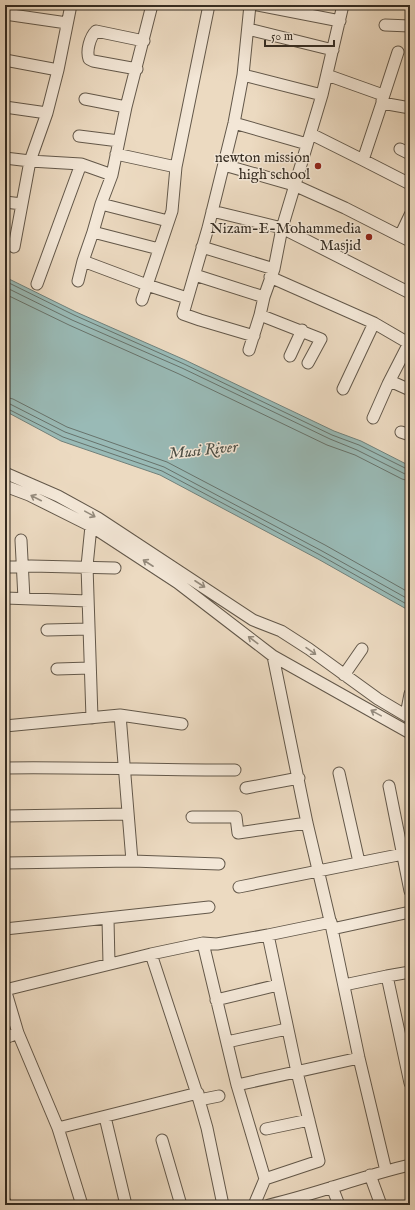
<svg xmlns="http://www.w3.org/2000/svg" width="415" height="1210" font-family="'IM FELL English',serif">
<rect width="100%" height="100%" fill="#ecdac1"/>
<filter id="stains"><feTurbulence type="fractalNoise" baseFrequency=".005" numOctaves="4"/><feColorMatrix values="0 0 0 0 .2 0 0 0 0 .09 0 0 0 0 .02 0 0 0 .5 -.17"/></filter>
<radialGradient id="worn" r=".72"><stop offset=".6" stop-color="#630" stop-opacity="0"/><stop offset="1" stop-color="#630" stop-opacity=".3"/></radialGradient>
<path fill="#99bab6" stroke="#71817b" d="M 5,277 L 76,312 L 185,360 L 334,431 L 361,441 L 410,466 L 410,611 L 318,559 L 160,475 L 61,441 L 5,411 Z"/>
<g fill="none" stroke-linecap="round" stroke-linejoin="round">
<path stroke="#67736c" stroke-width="1" d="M 5,281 L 74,315 L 184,364 L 332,435 L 359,445 L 407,469 L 410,470
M 5,287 L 72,320 L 182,368 L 330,439 L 357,450 L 405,474 L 410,475
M 5,294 L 69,325 L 179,374 L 327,445 L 355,455 L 402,479 L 410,481
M 5,397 L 13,399 L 67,427 L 167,462 L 325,545 L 410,593
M 5,403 L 10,404 L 65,432 L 164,467 L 322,551 L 410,600
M 5,408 L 8,409 L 63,437 L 162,471 L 320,555 L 410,606"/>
<defs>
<path id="minor" d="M 152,5 L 126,107 L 112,175 L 101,204 L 93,232 L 159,249
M 250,5 L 243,75 L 234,123 L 208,228 L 183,314 L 200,320 L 254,336
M 258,5 L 340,21
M 5,14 L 67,23
M 385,25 L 410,26
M 248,29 L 333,50
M 5,60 L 58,70
M 137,69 L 93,61 L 89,59 C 86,51 90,37 96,31 L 144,41
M 243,75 L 322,95
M 327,75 L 383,95
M 85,99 L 126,107
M 382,101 L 398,52
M 5,107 L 47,113
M 410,108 L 382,103 L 363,160 L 410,184
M 234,123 L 307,144
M 311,134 L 363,160
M 79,136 L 119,141
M 400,149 L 410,154
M 116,154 L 176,167
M 5,158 L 30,161 L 81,164 L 112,175
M 224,165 L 294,185 L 345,208 L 400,236
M 5,202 L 22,204
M 101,204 L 168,221
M 212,211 L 282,228 L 410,293
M 410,215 L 400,236 L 410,241
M 93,232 L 83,261 L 147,285 L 187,298
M 14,247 L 30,161 L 47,113 L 58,70 L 71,5
M 202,247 L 274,269
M 195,275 L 264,297
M 270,277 L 374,323 L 410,344
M 78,281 L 83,261
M 37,284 L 81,164
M 142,300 L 172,211 L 176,167 L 209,5
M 260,315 L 321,339 L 308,363
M 249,350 L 260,315 L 264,297 L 274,269 L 282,228 L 322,95 L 343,5
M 290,356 L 302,330
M 390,381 L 410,390
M 343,389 L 374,323
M 373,418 L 388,384 L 410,341
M 401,432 L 410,435
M 5,473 L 58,496 L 98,518 L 253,620 L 281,631 L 309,649 L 378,699 L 410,718
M 5,486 L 29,495 L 91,526 L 178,583 L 273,656 L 410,733
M 91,526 L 87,566 L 92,718
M 21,540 L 24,599
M 5,567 L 31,566 L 115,568
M 5,598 L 88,601
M 47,630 L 89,629
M 273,656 L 307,823 L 332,929 L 359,1058 L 386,1171
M 57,669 L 90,668
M 344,675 L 362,649
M 120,715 L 132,861
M 406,715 L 410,694
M 5,726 L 120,715 L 182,724
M 5,768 C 82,767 158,770 235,770
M 339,773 L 359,862
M 389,786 L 410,891
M 246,788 L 299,778
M 5,816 L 128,814
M 192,817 L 236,817 L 238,833 L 307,823
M 5,863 L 132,861 L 219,864
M 239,887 L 403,854
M 108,919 L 109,964
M 5,929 L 209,907
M 332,929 L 410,912
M 203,943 L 237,1085 L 265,1179
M 151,954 L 199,1100 L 207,1128 L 223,1205
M 387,976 L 410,972
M 344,985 L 387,976 L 410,1083
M 5,989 L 18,1033 L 58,1128 L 82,1205
M 5,990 L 151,954 L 203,943 L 217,944 L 268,935 L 331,922
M 216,1000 L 278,985
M 5,1038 L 18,1033
M 227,1042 L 287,1029
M 237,1085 L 359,1058
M 199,1100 L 219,1096
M 105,1117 L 126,1205
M 58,1128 L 198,1093
M 266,1129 L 309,1120
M 162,1140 L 181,1205
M 370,1175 L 381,1205
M 332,1187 L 339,1205
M 5,1202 L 6,1205
M 254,1205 L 265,1179 L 319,1161 L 297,1072 L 268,935
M 269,1205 C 317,1194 362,1176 410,1165"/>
</defs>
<use href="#minor" stroke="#63584a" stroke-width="13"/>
<use href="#minor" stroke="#f3e7d7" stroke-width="11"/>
</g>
<defs><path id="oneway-shaft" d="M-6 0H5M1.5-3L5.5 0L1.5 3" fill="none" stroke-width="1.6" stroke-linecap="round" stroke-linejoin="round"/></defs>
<g stroke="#948a7c">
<use href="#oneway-shaft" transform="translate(36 498) rotate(-153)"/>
<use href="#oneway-shaft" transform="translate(90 514) rotate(29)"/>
<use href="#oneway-shaft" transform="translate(148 563) rotate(-147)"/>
<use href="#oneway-shaft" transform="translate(200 584) rotate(33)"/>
<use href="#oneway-shaft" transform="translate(253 640) rotate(-143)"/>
<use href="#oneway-shaft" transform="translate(311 651) rotate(35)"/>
<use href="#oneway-shaft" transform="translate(376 713) rotate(-151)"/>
</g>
<g fill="#8f2418" stroke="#f3e7d7" stroke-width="1.5">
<circle cx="318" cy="166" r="4"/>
<circle cx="369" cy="237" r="4"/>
</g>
<g text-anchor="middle" stroke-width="3" stroke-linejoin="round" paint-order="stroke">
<g font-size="15" fill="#352c22" stroke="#f3e7d7" text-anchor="end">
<text x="310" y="162">newton mission<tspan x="310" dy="17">high school</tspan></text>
<text x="361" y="233">Nizam-E-Mohammedia<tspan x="361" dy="17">Masjid</tspan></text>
</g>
<g font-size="16" font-style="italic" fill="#4e5047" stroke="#f3e7d7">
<text transform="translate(203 449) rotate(-6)" y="6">Musi River</text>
</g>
</g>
<rect width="415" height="1210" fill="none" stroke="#ecdac1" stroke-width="20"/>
<rect x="6" y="6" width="403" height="1198" fill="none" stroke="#352c22" stroke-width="2"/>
<rect x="10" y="10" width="395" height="1190" fill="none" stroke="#352c22"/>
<path d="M265 40v6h69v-6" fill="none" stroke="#352c22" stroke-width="2"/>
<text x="271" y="40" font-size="12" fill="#352c22" stroke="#f3e7d7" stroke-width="3" paint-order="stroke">50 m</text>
<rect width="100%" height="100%" filter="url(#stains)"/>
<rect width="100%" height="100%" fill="url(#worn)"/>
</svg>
